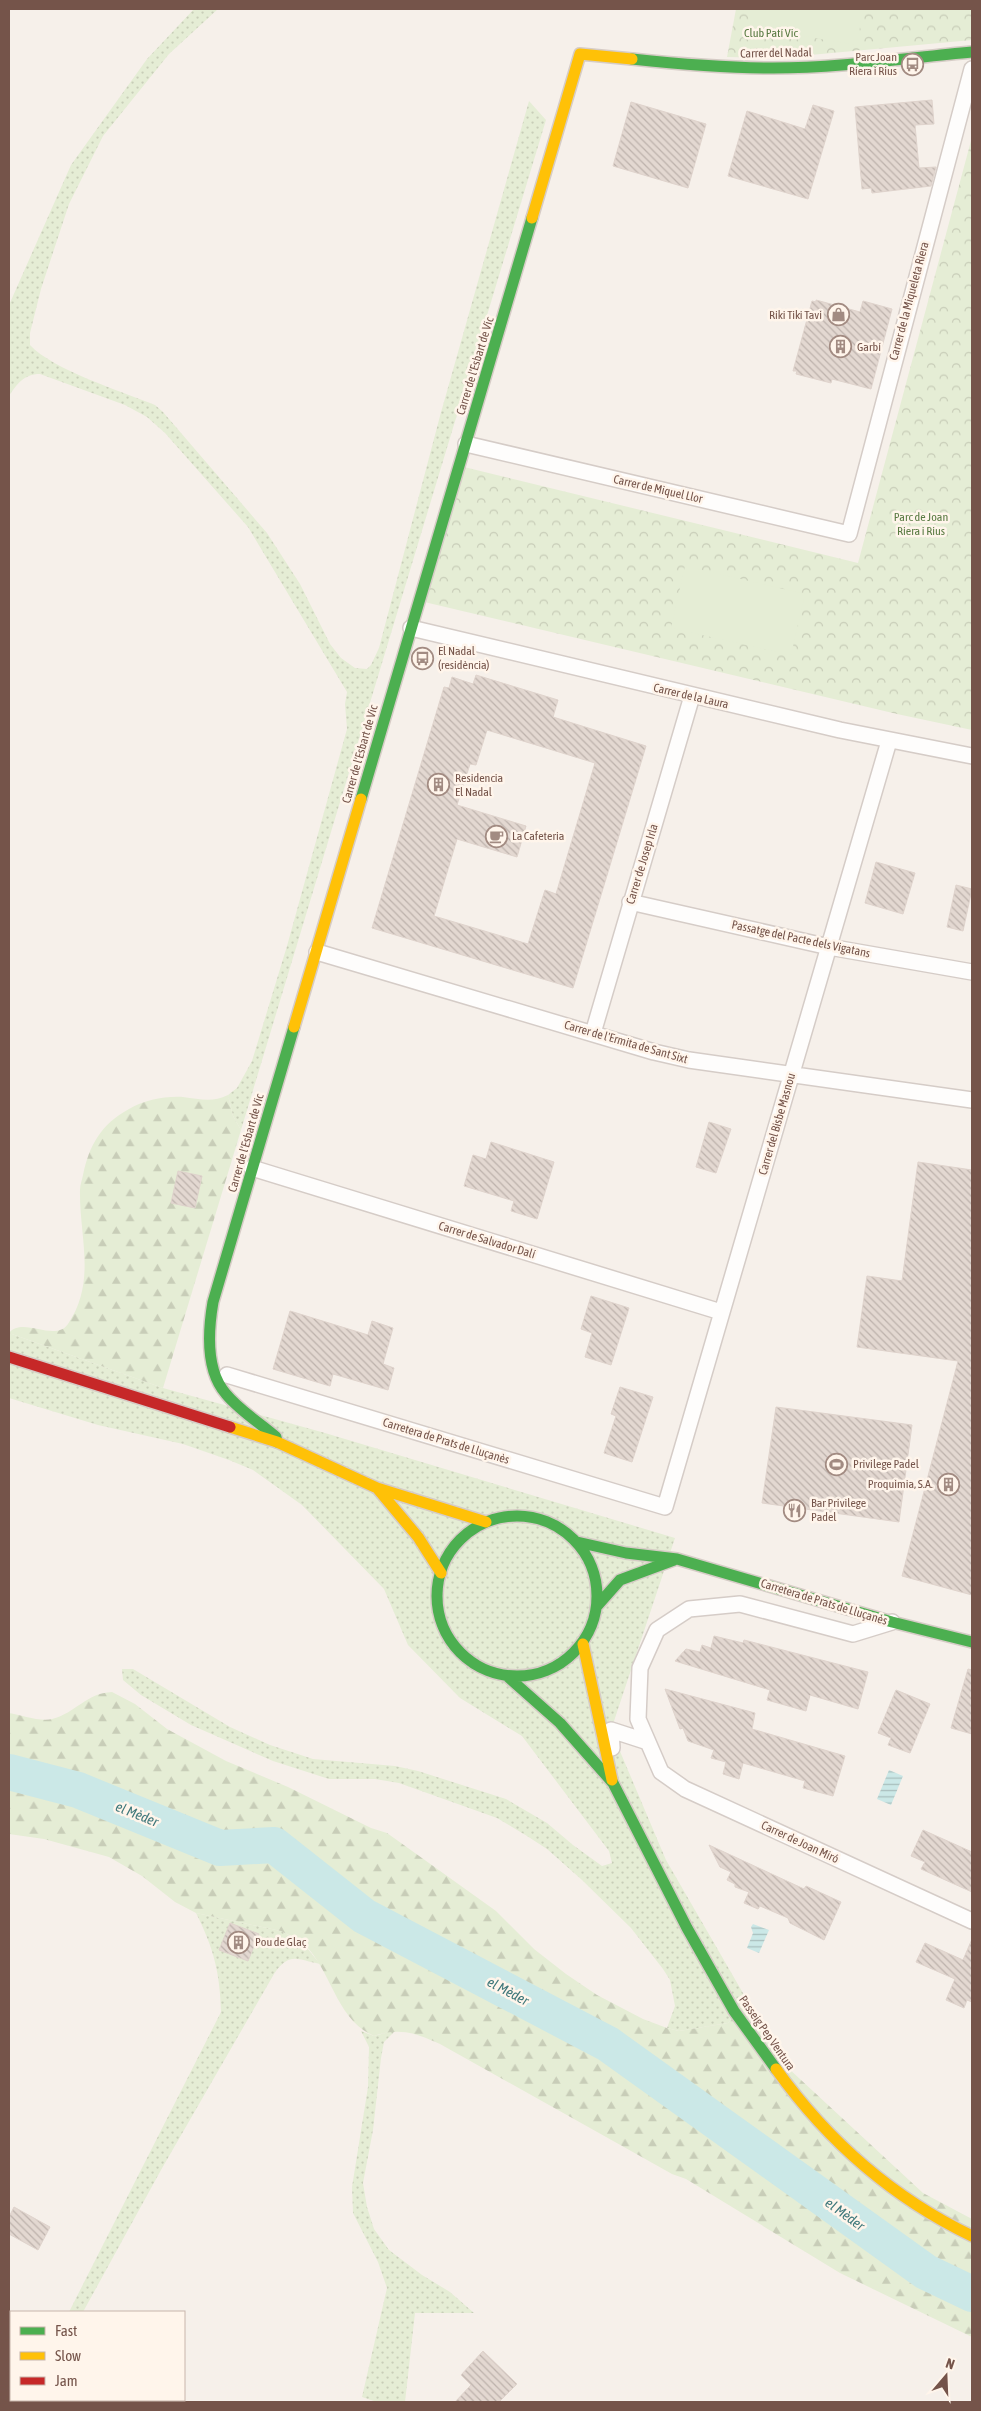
<svg xmlns="http://www.w3.org/2000/svg" width="981" height="2411" font-family="'Asap Condensed',sans-serif">
<defs>
<pattern id="grass-dots" width="8" height="8" patternUnits="userSpaceOnUse" patternTransform="scale(1.25)"><rect width="8" height="8" fill="#e5edd5"/><path d="M2 2h.1M6 6h.1" fill="none" stroke="#c8cdb8" stroke-width="1.8" stroke-linecap="round"/></pattern>
<pattern id="forest-firs" width="22" height="20" patternUnits="userSpaceOnUse" patternTransform="scale(1.25)"><rect width="22" height="20" fill="#e5edd5"/><path d="M5 1l3.5 6h-7zM16 11l3.5 6h-7z" fill="#c8cdb8"/></pattern>
<pattern id="park-crowns" width="20" height="18" patternUnits="userSpaceOnUse" patternTransform="scale(1.25)"><rect width="20" height="18" fill="#e5edd5"/><path d="M2 6a3 3 0 1 1 6 0M12 15a3 3 0 1 1 6 0" fill="none" stroke="#c8cdb8"/></pattern>
<pattern id="water-rules" width="6" height="5" patternUnits="userSpaceOnUse" patternTransform="scale(1.25)"><rect width="6" height="5" fill="#cbe8e7"/><path d="M0 2.5h6" fill="none" stroke="#a9bfbd"/></pattern>
<pattern id="building-back-hatch" width="6" height="6" patternUnits="userSpaceOnUse" patternTransform="scale(1.25)"><rect width="6" height="6" fill="#e3d8d1"/><path d="M-1 5l2 2M0 0l6 6M5-1l2 2" fill="none" stroke="#bdb2ac"/></pattern>
</defs>
<rect width="100%" height="100%" fill="#f6f0ea"/>
<path fill="url(#grass-dots)" d="M 194,9 L 218,9 L 169,54 L 103,136 L 69,204 L 41,289 L 30,333 L 30,345 C 53,370 121,391 155,405 L 163,412 L 267,533 L 300,584 L 330,644 L 341,658 L 355,668 L 367,669 L 371,665 L 379,648 L 440,416 L 529,101 L 546,120 L 241,1130 L 233,1116 L 228,1095 L 237,1088 L 252,1061 L 287,946 L 347,729 L 345,704 L 347,692 L 248,527 L 165,433 L 147,417 L 125,405 L 40,374 C 24,374 17,384 9,396 L 9,305 L 71,165 L 147,59 Z
M 9,1333 L 163,1388 L 325,1433 L 675,1538 L 611,1730 L 666,1860 L 747,2000 L 728,2023 L 679,2031 L 667,2028 L 675,2006 L 670,1980 L 663,1969 L 631,1928 L 582,1880 L 547,1849 L 527,1836 L 497,1818 L 399,1783 L 375,1779 L 329,1779 L 273,1761 L 191,1725 L 141,1695 L 123,1680 L 122,1669 L 133,1669 L 230,1727 L 270,1745 L 313,1759 L 395,1766 L 418,1771 L 506,1799 L 547,1823 L 573,1845 L 602,1866 L 612,1863 L 609,1851 L 522,1736 L 460,1698 L 408,1645 L 384,1589 L 302,1505 L 253,1470 L 229,1460 L 183,1444 L 98,1425 L 9,1398 Z
M 196,1913 L 281,1931 L 303,1943 L 320,1964 C 297,1960 290,1951 274,1974 L 161,2170 L 83,2312 L 69,2312 L 221,2012 C 220,1973 214,1949 196,1913 Z
M 396,2030 L 384,2042 L 381,2058 L 373,2130 L 363,2183 L 367,2207 L 374,2229 L 389,2250 L 422,2275 L 450,2292 L 474,2313 L 415,2313 L 405,2402 L 377,2402 L 362,2397 L 387,2288 L 378,2262 L 353,2213 L 352,2187 L 368,2087 L 369,2047 L 361,2031 L 374,2036 Z"/>
<path fill="url(#forest-firs)" d="M 228,1095 L 233,1116 L 241,1130 L 163,1388 L 9,1333 C 23,1316 55,1343 68,1324 C 97,1281 79,1236 80,1190 C 80,1185 82,1180 83,1175 C 89,1146 101,1124 129,1109 C 145,1100 164,1096 183,1097 C 200,1099 212,1103 228,1095 Z
M 112,1692 L 135,1704 L 167,1729 L 226,1761 L 288,1787 L 371,1828 L 387,1833 L 496,1911 L 534,1949 L 566,1974 L 597,1995 L 643,2019 L 667,2028 L 679,2031 L 728,2023 L 747,2000 L 787,2067 L 923,2193 L 972,2219 L 972,2337 L 840,2273 L 686,2179 L 672,2174 L 440,2044 C 415,2033 400,2027 374,2036 C 336,2020 332,1971 304,1944 C 298,1938 288,1935 281,1931 L 196,1913 L 175,1902 L 142,1876 L 109,1857 L 44,1839 L 9,1834 L 9,1713 C 21,1715 40,1722 52,1719 C 76,1713 86,1693 112,1692 Z"/>
<path fill="url(#park-crowns)" d="M 736,9 L 972,9 L 972,40 L 778,58 L 727,57 Z
M 972,137 L 972,730 L 897,714 L 420,601 L 460,466 L 858,563 Z"/>
<path fill="#e5edd5" d="M 751,9 L 863,9 L 857,45 L 748,27 Z
M 685,566 L 805,594 L 791,655 L 671,628 Z"/>
<path fill="url(#water-rules)" d="M 889,1770 L 903,1776 L 891,1805 L 877,1799 Z
M 753,1924 L 769,1930 L 759,1953 L 747,1948 L 753,1933 L 751,1927 Z"/>
<g fill="none" stroke-linecap="round" stroke-linejoin="round">
<path stroke="#cbe8e7" stroke-width="36" d="M 9,1772 L 78,1790 L 220,1848 L 274,1845 L 364,1916 L 608,2044 L 926,2272 L 972,2294"/>
</g>
<path fill="url(#building-back-hatch)" stroke="#dfd3cc" fill-rule="evenodd" d="M 932,100 L 934,124 L 915,125 L 919,168 L 936,167 L 931,186 L 872,193 L 871,188 L 862,189 L 855,107 Z
M 631,102 L 706,124 L 688,188 L 613,166 Z
M 813,105 L 834,111 L 808,199 L 728,176 L 747,111 L 805,129 Z
M 816,300 L 860,312 L 863,301 L 892,309 L 871,389 L 832,379 L 831,383 L 796,374 L 797,371 L 793,371 L 812,301 L 816,302 Z
M 476,675 L 558,700 L 553,717 L 646,746 L 573,988 L 372,928 L 444,687 L 449,688 L 452,677 L 473,684 ZM 487,730 L 595,763 L 556,894 L 545,890 L 528,944 L 434,916 L 457,839 L 517,857 L 526,826 L 457,805 L 470,764 L 476,765 Z
M 876,862 L 915,873 L 903,914 L 865,903 Z
M 956,885 L 972,889 L 963,931 L 947,927 Z
M 709,1122 L 731,1129 L 716,1173 L 696,1167 Z
M 491,1142 L 554,1162 L 537,1219 L 511,1211 L 514,1201 L 464,1186 L 473,1155 L 486,1159 Z
M 918,1162 L 972,1170 L 972,1595 L 902,1576 L 958,1361 L 857,1347 L 867,1276 L 902,1281 Z
M 178,1171 L 202,1176 L 195,1208 L 171,1203 Z
M 591,1296 L 629,1308 L 611,1365 L 585,1357 L 592,1333 L 581,1329 Z
M 290,1311 L 368,1335 L 372,1321 L 393,1328 L 383,1364 L 394,1368 L 388,1390 L 333,1374 L 330,1386 L 273,1369 Z
M 620,1387 L 653,1397 L 632,1462 L 604,1453 L 616,1416 L 611,1414 Z
M 776,1407 L 912,1425 L 899,1522 L 762,1503 Z
M 714,1636 L 743,1643 L 744,1640 L 868,1672 L 858,1709 L 810,1695 L 806,1711 L 767,1700 L 770,1690 L 675,1661 L 686,1649 L 700,1652 L 702,1645 L 711,1648 Z
M 968,1669 L 972,1670 L 972,1734 L 951,1728 Z
M 665,1689 L 755,1713 L 752,1729 L 845,1756 L 833,1796 L 803,1788 L 805,1781 L 743,1763 L 739,1779 L 723,1774 L 726,1762 L 711,1758 L 714,1750 L 688,1741 L 683,1728 L 680,1729 Z
M 896,1690 L 930,1704 L 910,1753 L 888,1745 L 891,1738 L 878,1733 Z
M 923,1830 L 972,1852 L 972,1892 L 921,1869 L 925,1862 L 911,1856 Z
M 709,1845 L 804,1889 L 806,1886 L 841,1902 L 824,1940 L 790,1923 L 788,1918 L 760,1906 L 758,1909 L 744,1903 L 749,1892 L 735,1887 L 735,1884 L 727,1880 L 731,1872 L 720,1867 Z
M 230,1923 L 259,1934 L 248,1961 L 219,1950 Z
M 972,1939 L 972,2002 L 967,2000 L 964,2008 L 946,2000 L 955,1979 L 916,1962 L 925,1943 L 963,1960 Z
M 14,2207 L 50,2227 L 38,2250 L 9,2234 L 9,2217 Z
M 483,2351 L 517,2384 L 499,2402 L 455,2402 L 471,2385 L 461,2375 Z"/>
<g fill="none" stroke-linecap="round" stroke-linejoin="round">
<defs>
<path id="street" d="M 466,444 L 849,534 L 972,69
M 411,628 L 840,730 L 972,756
M 630,902 L 829,947 L 972,972
M 317,952 L 654,1052 L 689,1060 L 972,1100
M 593,1033 L 692,696
M 252,1168 L 721,1312
M 227,1375 L 665,1507 L 889,741
M 892,1622 L 853,1634 L 740,1604 L 689,1609 L 657,1630 L 640,1668 L 638,1719 L 661,1772 L 685,1789 L 972,1921
M 612,1748 L 611,1730 L 648,1742"/>
<path id="fast" d="M 632,59 C 679,64 726,68 773,68 C 840,68 906,58 972,52
M 361,799 L 532,218
M 277,1442 L 276,1437 C 260,1423 240,1411 226,1394 C 206,1371 208,1331 213,1302 L 294,1027
M437 1596a80 80 0 1 1 160 0a80 80 0 1 1-160 0Z
M 577,1542 L 626,1553 L 677,1559 L 892,1622 L 972,1642
M 597,1606 L 620,1580 L 674,1560
M 507,1676 L 560,1723 L 613,1783 L 687,1928 L 734,2011 L 776,2069"/>
<path id="slow" d="M 532,218 L 580,54 L 632,59
M 294,1027 L 361,799
M 230,1427 L 277,1442 L 377,1488 L 486,1522
M 377,1488 L 418,1537 L 441,1573
M 583,1644 L 612,1780
M 776,2069 C 827,2140 893,2198 972,2236"/>
<path id="jam" d="M 9,1357 L 230,1427"/>
</defs>
<use href="#street" stroke="#d5ccc7" stroke-width="18"/>
<use href="#fast" stroke="#d6ccc6" stroke-width="14"/>
<use href="#slow" stroke="#d6ccc6" stroke-width="14"/>
<use href="#jam" stroke="#d6ccc6" stroke-width="14"/>
<use href="#street" stroke="#fefdfc" stroke-width="15"/>
<use href="#fast" stroke="#4caf50" stroke-width="11"/>
<use href="#slow" stroke="#ffc107" stroke-width="11"/>
<use href="#jam" stroke="#c62828" stroke-width="11"/>
</g>
<defs>
<symbol id="bus-ring" viewBox="-11 -11 22 22"><circle r="9.5" fill="#fff5eb" stroke="#a28b82" stroke-width="1.5"/><path d="M-5-6H5V4H4V6H2V4H-2V6H-4V4H-5ZM-3.5-4V0h7V-4ZM-3.5 1.2v1.5H-2V1.2ZM2 1.2v1.5H3.5V1.2Z" fill="#a28b82"/></symbol>
<symbol id="shop-ring" viewBox="-11 -11 22 22"><circle r="9.5" fill="#fff5eb" stroke="#a28b82" stroke-width="1.5"/><path d="M-5-2.5h2.3a2.7 3.5 0 0 1 5.4 0H5L5.5 6h-11ZM-1.5-2.5h3a1.5 2.3 0 0 0-3 0Z" fill="#a28b82"/></symbol>
<symbol id="building-ring" viewBox="-11 -11 22 22"><circle r="9.5" fill="#fff5eb" stroke="#a28b82" stroke-width="1.5"/><path d="M-4-6H4V6H1V3H-1V6H-4ZM-2.5-4.3h1.7v1.8h-1.7ZM.8-4.3h1.7v1.8H.8ZM-2.5-1h1.7V.8h-1.7ZM.8-1h1.7V.8H.8Z" fill="#a28b82"/></symbol>
<symbol id="cafe-ring" viewBox="-11 -11 22 22"><circle r="9.5" fill="#fff5eb" stroke="#a28b82" stroke-width="1.5"/><path d="M-5.5-4.5H6V0H3Q3 3.5 0 3.5H-2.5Q-5.5 3.5-5.5 0ZM3-3.2v2h1.7v-2ZM-6 4.5H4V6H-6Z" fill="#a28b82"/></symbol>
<symbol id="stadium-ring" viewBox="-11 -11 22 22"><circle r="9.5" fill="#fff5eb" stroke="#a28b82" stroke-width="1.5"/><path d="M0-5a6.5 5 0 1 0 0 10a6.5 5 0 1 0 0-10ZM-3.5-1.8h7v3.6h-7Z" fill="#a28b82"/></symbol>
<symbol id="restaurant-ring" viewBox="-11 -11 22 22"><circle r="9.5" fill="#fff5eb" stroke="#a28b82" stroke-width="1.5"/><path d="M-5-6h1v4h1v-4h1v4h1v-4h1v5L-1.5 .5V6h-2V.5L-5-1ZM5-6V6H3V1.5H1.5Q1.5-4 5-6Z" fill="#a28b82"/></symbol>
</defs>
<g fill-rule="evenodd">
<use href="#bus-ring" x="900" y="52" width="25" height="25"/>
<use href="#shop-ring" x="826" y="302" width="25" height="25"/>
<use href="#building-ring" x="828" y="334" width="25" height="25"/>
<use href="#bus-ring" x="410" y="646" width="25" height="25"/>
<use href="#building-ring" x="426" y="772" width="25" height="25"/>
<use href="#cafe-ring" x="484" y="824" width="25" height="25"/>
<use href="#stadium-ring" x="824" y="1452" width="25" height="25"/>
<use href="#building-ring" x="936" y="1472" width="25" height="25"/>
<use href="#restaurant-ring" x="782" y="1498" width="25" height="25"/>
<use href="#building-ring" x="226" y="1930" width="25" height="25"/>
</g>
<g text-anchor="middle" stroke-width="5" stroke-linejoin="round" paint-order="stroke">
<g font-size="12" fill="#597a42" stroke="#fff5eb">
<text x="771" y="37">Club Patí Vic</text>
<text x="921" y="521">Parc de Joan<tspan x="921" dy="14">Riera i Rius</tspan></text>
</g>
<g font-size="12" fill="#75544a" stroke="#fff5eb">
<text transform="translate(776 53) rotate(-1)" y="4">Carrer del Nadal</text>
<text transform="translate(909 301) rotate(-75)" y="4">Carrer de la Miqueleta Riera</text>
<text transform="translate(475 366) rotate(-73)" y="4">Carrer de l'Esbart de Vic</text>
<text transform="translate(658 489) rotate(13)" y="4">Carrer de Miquel Llor</text>
<text transform="translate(691 696) rotate(13)" y="4">Carrer de la Laura</text>
<text transform="translate(360 754) rotate(-74)" y="4">Carrer de l'Esbart de Vic</text>
<text transform="translate(642 864) rotate(-73)" y="4">Carrer de Josep Irla</text>
<text transform="translate(801 939) rotate(12)" y="4">Passatge del Pacte dels Vigatans</text>
<text transform="translate(626 1042) rotate(16)" y="4">Carrer de l'Ermita de Sant Sixt</text>
<text transform="translate(777 1124) rotate(-74)" y="4">Carrer del Bisbe Masnou</text>
<text transform="translate(246 1143) rotate(-74)" y="4">Carrer de l'Esbart de Vic</text>
<text transform="translate(487 1240) rotate(17)" y="4">Carrer de Salvador Dalí</text>
<text transform="translate(446 1441) rotate(17)" y="4">Carretera de Prats de Lluçanès</text>
<text transform="translate(824 1602) rotate(17)" y="4">Carretera de Prats de Lluçanès</text>
<text transform="translate(800 1842) rotate(25)" y="4">Carrer de Joan Miró</text>
<text transform="translate(767 2033) rotate(55)" y="4">Passeig Pep Ventura</text>
</g>
<g font-size="12" fill="#75544a" stroke="#fff5eb" text-anchor="start">
<text x="897" y="61" text-anchor="end">Parc Joan<tspan x="897" dy="14">Riera i Rius</tspan></text>
<text x="822" y="319" text-anchor="end">Riki Tiki Tavi</text>
<text x="857" y="351">Garbí</text>
<text x="438" y="655">El Nadal<tspan x="438" dy="14">(residència)</tspan></text>
<text x="455" y="782">Residencia<tspan x="455" dy="14">El Nadal</tspan></text>
<text x="512" y="840">La Cafeteria</text>
<text x="853" y="1468">Privilege Padel</text>
<text x="933" y="1488" text-anchor="end">Proquimia, S.A.</text>
<text x="811" y="1507">Bar Privilege<tspan x="811" dy="14">Padel</tspan></text>
<text x="255" y="1946">Pou de Glaç</text>
</g>
<g font-size="14" font-style="italic" fill="#3e777a" stroke="#fff5eb">
<text transform="translate(137 1814) rotate(22)" y="5">el Mèder</text>
<text transform="translate(508 1991) rotate(28)" y="5">el Mèder</text>
<text transform="translate(845 2214) rotate(36)" y="5">el Mèder</text>
</g>
</g>
<rect width="981" height="2411" fill="none" stroke="#75544a" stroke-width="20"/>
<rect x="10" y="2311" width="175" height="90" fill="#fff5eb" stroke="#c8b5ab"/>
<rect x="20" y="2327" width="25" height="8" fill="#4caf50" stroke="#c8b5ab"/>
<text x="55" y="2336" font-size="15" fill="#75544a">Fast</text>
<rect x="20" y="2352" width="25" height="8" fill="#ffc107" stroke="#c8b5ab"/>
<text x="55" y="2361" font-size="15" fill="#75544a">Slow</text>
<rect x="20" y="2377" width="25" height="8" fill="#c62828" stroke="#c8b5ab"/>
<text x="55" y="2386" font-size="15" fill="#75544a">Jam</text>
<g transform="translate(946 2376) rotate(19)" stroke="#fff5eb" stroke-width="4" paint-order="stroke">
<path d="M0-4L9 19L0 12L-9 19Z" fill="#75544a"/>
<text y="-8" font-size="14" font-weight="bold" text-anchor="middle" fill="#75544a">N</text>
</g>
</svg>
